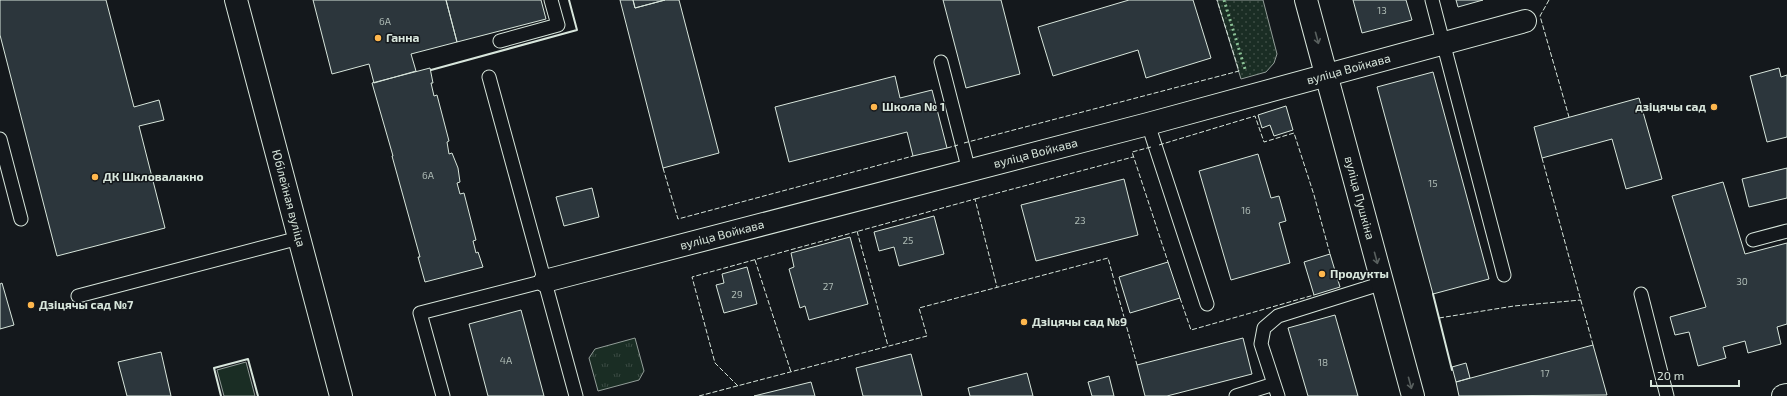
<svg xmlns="http://www.w3.org/2000/svg" width="1787" height="396" font-family="'Exo 2',sans-serif">
<defs>
<pattern id="grass-dots" width="8" height="8" patternUnits="userSpaceOnUse"><rect width="8" height="8" fill="#1a2d24"/><path d="M2 2h.1M6 6h.1" fill="none" stroke="#3b4b43" stroke-width="1.8" stroke-linecap="round"/></pattern>
<pattern id="park-tufts" width="24" height="20" patternUnits="userSpaceOnUse"><rect width="24" height="20" fill="#1a2d24"/><path d="M3 7l-1-3M5 7V3M7 7l1-3M15 17l-1-3M17 17v-4M19 17l1-3" fill="none" stroke="#3b4b43"/></pattern>
</defs>
<rect width="100%" height="100%" fill="#14181c"/>
<path fill="url(#grass-dots)" stroke="#939e99" d="M 1217,0 L 1263,0 L 1277,54 L 1274,63 L 1266,72 L 1241,79 Z"/>
<path fill="url(#park-tufts)" stroke="#939e99" d="M 635,338 L 644,371 L 639,380 L 598,391 L 589,358 L 595,349 Z"/>
<path fill="#1a2d24" stroke="#939e99" d="M 246,362 L 255,396 L 224,396 L 217,370 Z"/>
<path fill="#2c363c" stroke="#d8e6dc" d="M 0,0 L 106,0 L 134,107 L 159,100 L 164,120 L 139,126 L 165,228 L 57,256 L 0,35 Z
M 313,0 L 446,0 L 457,42 L 411,54 L 416,71 L 374,83 L 369,64 L 332,74 Z
M 446,0 L 541,0 L 546,19 L 457,42 Z
M 620,0 L 633,0 L 635,8 L 665,0 L 679,0 L 719,153 L 663,168 Z
M 633,0 L 665,0 L 635,8 Z
M 943,0 L 1001,0 L 1020,74 L 966,88 Z
M 1129,0 L 1193,0 L 1211,58 L 1146,78 L 1138,50 L 1053,76 L 1038,27 Z
M 1353,0 L 1406,0 L 1412,20 L 1362,33 Z
M 1456,0 L 1483,0 L 1458,7 Z
M 430,68 L 433,83 L 431,83 L 434,96 L 437,95 L 449,141 L 447,142 L 449,154 L 452,153 L 458,168 L 460,182 L 457,183 L 460,194 L 464,193 L 476,240 L 473,241 L 476,253 L 478,252 L 483,267 L 425,282 L 418,257 L 420,257 L 392,156 L 393,156 L 372,83 Z
M 1779,68 L 1781,77 L 1787,75 L 1787,137 L 1767,142 L 1750,76 Z
M 1433,72 L 1489,279 L 1433,294 L 1377,87 Z
M 895,76 L 900,98 L 932,90 L 947,148 L 913,156 L 907,132 L 789,162 L 775,107 Z
M 1639,98 L 1662,179 L 1626,189 L 1612,139 L 1542,158 L 1534,127 Z
M 1286,106 L 1293,130 L 1274,136 L 1270,125 L 1262,128 L 1258,115 Z
M 1258,154 L 1271,198 L 1279,196 L 1286,221 L 1279,223 L 1290,263 L 1231,280 L 1199,171 Z
M 1787,168 L 1787,198 L 1749,207 L 1742,179 Z
M 1124,179 L 1138,235 L 1036,261 L 1021,205 Z
M 1723,182 L 1745,254 L 1787,243 L 1787,324 L 1777,327 L 1781,344 L 1748,353 L 1745,341 L 1723,347 L 1726,358 L 1698,366 L 1689,332 L 1675,335 L 1670,317 L 1706,307 L 1672,196 Z
M 592,188 L 599,217 L 564,226 L 556,197 Z
M 934,216 L 944,254 L 899,266 L 894,247 L 879,251 L 874,232 Z
M 850,237 L 868,304 L 809,320 L 805,306 L 800,308 L 789,269 L 794,267 L 791,253 Z
M 1330,254 L 1340,287 L 1314,295 L 1304,262 Z
M 1168,262 L 1180,298 L 1130,313 L 1119,277 Z
M 747,267 L 757,304 L 724,313 L 716,285 L 724,283 L 722,274 Z
M 2,283 L 14,325 L 0,329 L 0,284 Z
M 521,310 L 544,396 L 488,396 L 469,324 Z
M 1335,315 L 1358,396 L 1308,396 L 1288,328 Z
M 1243,338 L 1252,374 L 1167,396 L 1145,396 L 1137,365 Z
M 1593,345 L 1607,395 L 1459,396 L 1456,382 Z
M 161,352 L 171,396 L 127,396 L 118,362 Z
M 911,354 L 922,396 L 863,396 L 856,368 Z
M 1466,363 L 1470,378 L 1456,382 L 1452,367 Z
M 1027,373 L 1033,396 L 970,396 L 968,388 Z
M 1109,376 L 1114,396 L 1092,396 L 1088,382 Z
M 811,382 L 815,396 L 754,396 Z"/>
<g fill="none" stroke-linecap="round" stroke-linejoin="round">
<defs>
<path id="service" d="M 1432,0 L 1504,275
M 500,41 L 558,25 L 551,0
M 941,62 L 969,171
M 489,77 L 576,396
M 1148,124 L 1207,304
M 0,139 L 21,219
M 1753,240 L 1787,231
M 1641,294 L 1667,396
M 78,296 L 299,238
M 443,396 L 420,313 L 545,281
M 1236,396 L 1274,384
M 1278,396 L 1261,344 L 1264,328 L 1278,316 L 1383,283"/>
<g id="minor">
<path id="s1" d="M 545,281 L 1148,124 L 1525,21"/>
</g>
<g id="tertiary">
<path id="s2" d="M 1306,0 L 1413,396"/>
<path d="M 1783,396 L 1787,395"/>
</g>
<g id="secondary">
<path id="s3" d="M 236,0 L 341,396"/>
</g>
</defs>
<use href="#service" stroke="#d8e6dc" stroke-width="15"/>
<use href="#minor" stroke="#d8e6dc" stroke-width="24"/>
<use href="#tertiary" stroke="#d8e6dc" stroke-width="24"/>
<use href="#secondary" stroke="#d8e6dc" stroke-width="24"/>
<use href="#service" stroke="#14181c" stroke-width="13"/>
<use href="#minor" stroke="#14181c" stroke-width="22"/>
<use href="#tertiary" stroke="#14181c" stroke-width="22"/>
<use href="#secondary" stroke="#14181c" stroke-width="22"/>
<path stroke="#8ac095" stroke-width="3" stroke-dasharray="2 3" stroke-linecap="butt" d="M 1224,0 L 1245,69"/>
<path stroke="#d8e6dc" stroke-width="1" stroke-dasharray="5 2" stroke-linecap="butt" d="M 1549,0 L 1540,16 L 1569,117
M 964,143 L 1239,71 L 1217,0
M 1159,145 L 1255,116 L 1264,142 L 1294,133 L 1314,195 L 1330,254
M 1151,147 L 1132,152 L 1168,262
M 947,148 L 958,145
M 1542,158 L 1593,345
M 663,168 L 678,219 L 913,156
M 975,199 L 1133,157
M 857,231 L 888,346
M 755,260 L 791,372
M 1180,298 L 1191,330 L 1314,295
M 1439,318 L 1514,306 L 1581,300
M 738,386 L 715,363 L 692,277 L 975,199 L 997,287
M 699,396 L 927,336 L 919,308 L 1108,258 L 1137,365"/>
<path stroke="#d8e6dc" stroke-width="2" d="M 431,70 L 577,30 L 569,0
M 1433,294 L 1452,370
M 221,396 L 214,368 L 248,359 L 258,396"/>
</g>
<defs><path id="oneway-shaft" d="M-6 0H5M1.5-3L5.5 0L1.5 3" fill="none" stroke-width="1.6" stroke-linecap="round" stroke-linejoin="round"/></defs>
<g stroke="#59605f">
<use href="#oneway-shaft" transform="translate(1317 38) rotate(75)"/>
<use href="#oneway-shaft" transform="translate(1376 258) rotate(75)"/>
<use href="#oneway-shaft" transform="translate(1410 383) rotate(75)"/>
</g>
<g fill="#ffb74d" stroke="#14181c" stroke-width="1.5">
<circle cx="378" cy="38" r="4"/>
<circle cx="874" cy="107" r="4"/>
<circle cx="1714" cy="107" r="4"/>
<circle cx="95" cy="177" r="4"/>
<circle cx="1322" cy="274" r="4"/>
<circle cx="31" cy="305" r="4"/>
<circle cx="1024" cy="322" r="4"/>
</g>
<g text-anchor="middle" stroke-width="3" stroke-linejoin="round" paint-order="stroke">
<g font-size="10" fill="#adbab4">
<text x="1382" y="14">13</text>
<text x="385" y="25">6А</text>
<text x="428" y="179">6А</text>
<text x="1433" y="187">15</text>
<text x="1246" y="214">16</text>
<text x="1080" y="224">23</text>
<text x="908" y="244">25</text>
<text x="1742" y="285">30</text>
<text x="828" y="290">27</text>
<text x="737" y="298">29</text>
<text x="506" y="364">4А</text>
<text x="1323" y="366">18</text>
<text x="1545" y="377">17</text>
</g>
<g font-size="12" font-weight="bold" fill="#d8e6dc" stroke="#14181c" text-anchor="start">
<text x="386" y="42">Ганна</text>
<text x="882" y="111">Школа № 1</text>
<text x="1706" y="111" text-anchor="end">дзіцячы сад</text>
<text x="103" y="181">ДК Шкловалакно</text>
<text x="1330" y="278">Продукты</text>
<text x="39" y="309">Дзіцячы сад №7</text>
<text x="1032" y="326">Дзіцячы сад №9</text>
</g>
<g font-size="12" fill="#d8e6dc" stroke="#14181c">
<text dy="4" stroke="none"><textPath href="#s1" startOffset="831">вуліца Войкава</textPath></text>
<text dy="4" stroke="none"><textPath href="#s1" startOffset="507">вуліца Войкава</textPath></text>
<text dy="4" stroke="none"><textPath href="#s3" startOffset="205">Юбілейная вуліца</textPath></text>
<text dy="4" stroke="none"><textPath href="#s2" startOffset="205">вуліца Пушкіна</textPath></text>
<text dy="4" stroke="none"><textPath href="#s1" startOffset="183">вуліца Войкава</textPath></text>
</g>
</g>
<path d="M1651 380v6h88v-6" fill="none" stroke="#d8e6dc" stroke-width="2"/>
<text x="1657" y="380" font-size="12" fill="#d8e6dc" stroke="#14181c" stroke-width="3" paint-order="stroke">20 m</text>
</svg>
